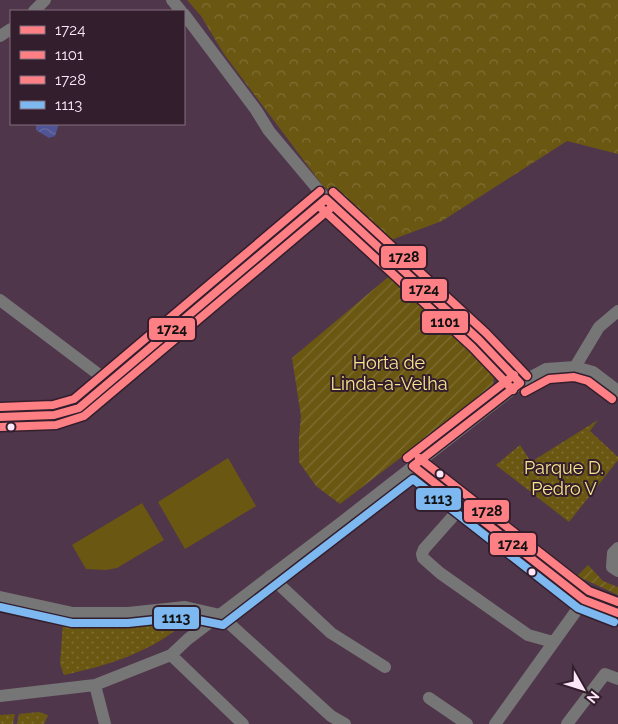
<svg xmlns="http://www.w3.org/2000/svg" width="618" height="724" font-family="Raleway,sans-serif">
<defs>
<pattern id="grass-dots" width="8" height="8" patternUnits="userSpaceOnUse" patternTransform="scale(1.25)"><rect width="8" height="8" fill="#6a5712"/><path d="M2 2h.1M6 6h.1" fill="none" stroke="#806f35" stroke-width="1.8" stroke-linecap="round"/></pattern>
<pattern id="forest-crowns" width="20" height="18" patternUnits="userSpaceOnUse" patternTransform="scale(1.25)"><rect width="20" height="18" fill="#6a5712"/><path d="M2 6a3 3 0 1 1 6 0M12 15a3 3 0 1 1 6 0" fill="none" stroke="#806f35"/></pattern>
<pattern id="garden-furrows" width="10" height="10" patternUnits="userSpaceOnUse" patternTransform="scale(1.25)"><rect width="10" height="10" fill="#6a5712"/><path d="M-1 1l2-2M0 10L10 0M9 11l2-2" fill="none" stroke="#806f35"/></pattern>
<pattern id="water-waves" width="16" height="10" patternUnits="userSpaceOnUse" patternTransform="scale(1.25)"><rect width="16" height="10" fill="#4e5494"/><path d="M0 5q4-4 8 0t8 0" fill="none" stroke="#686da4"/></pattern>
</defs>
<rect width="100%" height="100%" fill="#50364a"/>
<path fill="url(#grass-dots)" d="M 598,420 L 590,431 L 618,457 L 618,460 L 569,522 L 496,465 L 520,445 L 531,462 Z
M 181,617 L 184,618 L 185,622 C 153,652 106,666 64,675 L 60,664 L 63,622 L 126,623 Z
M 39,712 L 48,715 L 44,724 L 17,724 L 19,714 Z
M 15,714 L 13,724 L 0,724 L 0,715 Z"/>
<path fill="url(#forest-crowns)" d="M 187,0 L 618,0 L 618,154 L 567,141 L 442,221 L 391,240 L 323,186 L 224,54 L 201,16 Z"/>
<path fill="url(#garden-furrows)" d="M 393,273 L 489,363 L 494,373 L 493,389 L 484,394 L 340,504 L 316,486 L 299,462 L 299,437 L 301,416 L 292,358 Z
M 588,565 L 603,581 L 618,587 L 618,595 L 577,576 Z"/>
<path fill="#6a5712" d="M 228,458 L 256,506 L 185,549 L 158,502 Z
M 142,503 L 164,540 L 117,568 L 106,570 L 86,569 L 72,545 Z"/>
<path fill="url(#water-waves)" d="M 36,124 L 59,124 L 55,136 L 49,138 L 36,130 Z"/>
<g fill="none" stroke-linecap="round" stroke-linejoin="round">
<path stroke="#767677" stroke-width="12" d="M 172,0 L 181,11
M 34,11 L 45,0
M 184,14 L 256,110 L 269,131 L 326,199 L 479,340 L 520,383
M 0,36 L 11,29
M 0,300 L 110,383
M 575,367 L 599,327 L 618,311
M 0,417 L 54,415 L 65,413 L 79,408 L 110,383 L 326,199
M 413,466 L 569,589 L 584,600 L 618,613
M 463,505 L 424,549 L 422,554 L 423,558 L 440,573 L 528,635 L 553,642
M 618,548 L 613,553 L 612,567 L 618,571
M 270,576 L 331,633 L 385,667
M 0,597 L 73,613 L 128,613 L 185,607 L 220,615 L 331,716 L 345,724
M 171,655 L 243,724
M 95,685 L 105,724
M 0,696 L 95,685 L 171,655 L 188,639 L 342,522 L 520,383 L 546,369 L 575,367 L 593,372 L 618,391
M 429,698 L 467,724
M 495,724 L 584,600
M 567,724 L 605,674 L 618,679"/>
<defs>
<path id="bus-1" d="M 326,199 L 479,340 L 520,383
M 0,417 L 54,415 L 79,408 L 326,199
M 413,466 L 584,600 L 618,613
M 413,466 L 520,383"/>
<path id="bus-2" d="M 319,206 L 472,347 L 513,390
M 525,392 L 549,379 L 574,377 L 588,381 L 612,399
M 0,427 L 56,425 L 84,416 L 332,207"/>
<path id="bus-3" d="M 333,192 L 486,333 L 527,376
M 0,407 L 53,405 L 74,399 L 320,191
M 407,458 L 514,375
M 419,458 L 589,591 L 618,602"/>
<path id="bus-4" d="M 0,607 L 72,623 L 128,623 L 184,617 L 223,625 L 413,479 L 578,608 L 614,622"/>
</defs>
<use href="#bus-1" stroke="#331e2e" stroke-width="11"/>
<use href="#bus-2" stroke="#331e2e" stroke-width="11"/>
<use href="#bus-3" stroke="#331e2e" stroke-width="11"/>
<use href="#bus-4" stroke="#331e2e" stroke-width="11"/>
<use href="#bus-1" stroke="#ff8084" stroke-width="8"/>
<use href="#bus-2" stroke="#ff8084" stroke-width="8"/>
<use href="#bus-3" stroke="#ff8084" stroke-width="8"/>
<use href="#bus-4" stroke="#7db9f0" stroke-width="8"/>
</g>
<g fill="#fde6f7" stroke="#331e2e" stroke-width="2">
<circle cx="11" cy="427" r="4.5"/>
<circle cx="440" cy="474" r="4.5"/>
<circle cx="532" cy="572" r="4.5"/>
</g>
<g text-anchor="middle" stroke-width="4" stroke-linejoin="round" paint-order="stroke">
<g font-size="18" fill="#fae48c" stroke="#331e2e">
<text x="389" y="369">Horta de<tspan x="389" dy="21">Linda-a-Velha</tspan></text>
<text x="564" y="474">Parque D.<tspan x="564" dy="21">Pedro V</tspan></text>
</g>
</g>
<g stroke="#331e2e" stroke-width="2">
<rect x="380" y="245" width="47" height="24" rx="5" fill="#ff8084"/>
<rect x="401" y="278" width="47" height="24" rx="5" fill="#ff8084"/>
<rect x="421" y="310" width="48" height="24" rx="5" fill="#ff8084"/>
<rect x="148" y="317" width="48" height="24" rx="5" fill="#ff8084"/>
<rect x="415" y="487" width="47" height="24" rx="5" fill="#7db9f0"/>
<rect x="463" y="499" width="47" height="24" rx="5" fill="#ff8084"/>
<rect x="489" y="532" width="48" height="24" rx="5" fill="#ff8084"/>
<rect x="153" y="606" width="47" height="24" rx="5" fill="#7db9f0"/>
</g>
<g font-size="14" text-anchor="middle" font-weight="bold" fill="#111">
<text x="404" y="262">1728</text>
<text x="424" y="294">1724</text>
<text x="445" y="327">1101</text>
<text x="172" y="334">1724</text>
<text x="438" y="504">1113</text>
<text x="487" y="516">1728</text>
<text x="513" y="549">1724</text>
<text x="176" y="623">1113</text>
</g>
<rect x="10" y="10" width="175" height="115" fill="#331e2e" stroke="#846e7e"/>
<rect x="20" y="26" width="25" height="8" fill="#ff8084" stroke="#846e7e"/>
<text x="55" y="35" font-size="15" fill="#fde6f7">1724</text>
<rect x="20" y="51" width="25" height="8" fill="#ff8084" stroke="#846e7e"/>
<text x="55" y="60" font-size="15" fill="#fde6f7">1101</text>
<rect x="20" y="76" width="25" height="8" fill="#ff8084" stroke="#846e7e"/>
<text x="55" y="85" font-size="15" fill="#fde6f7">1728</text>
<rect x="20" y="101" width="25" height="8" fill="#7db9f0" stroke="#846e7e"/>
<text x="55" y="110" font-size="15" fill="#fde6f7">1113</text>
<g transform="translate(583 689) rotate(129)" stroke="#331e2e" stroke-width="4" paint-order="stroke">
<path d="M0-4L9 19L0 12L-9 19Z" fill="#fde6f7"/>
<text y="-8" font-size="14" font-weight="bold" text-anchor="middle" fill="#fde6f7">N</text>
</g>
</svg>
